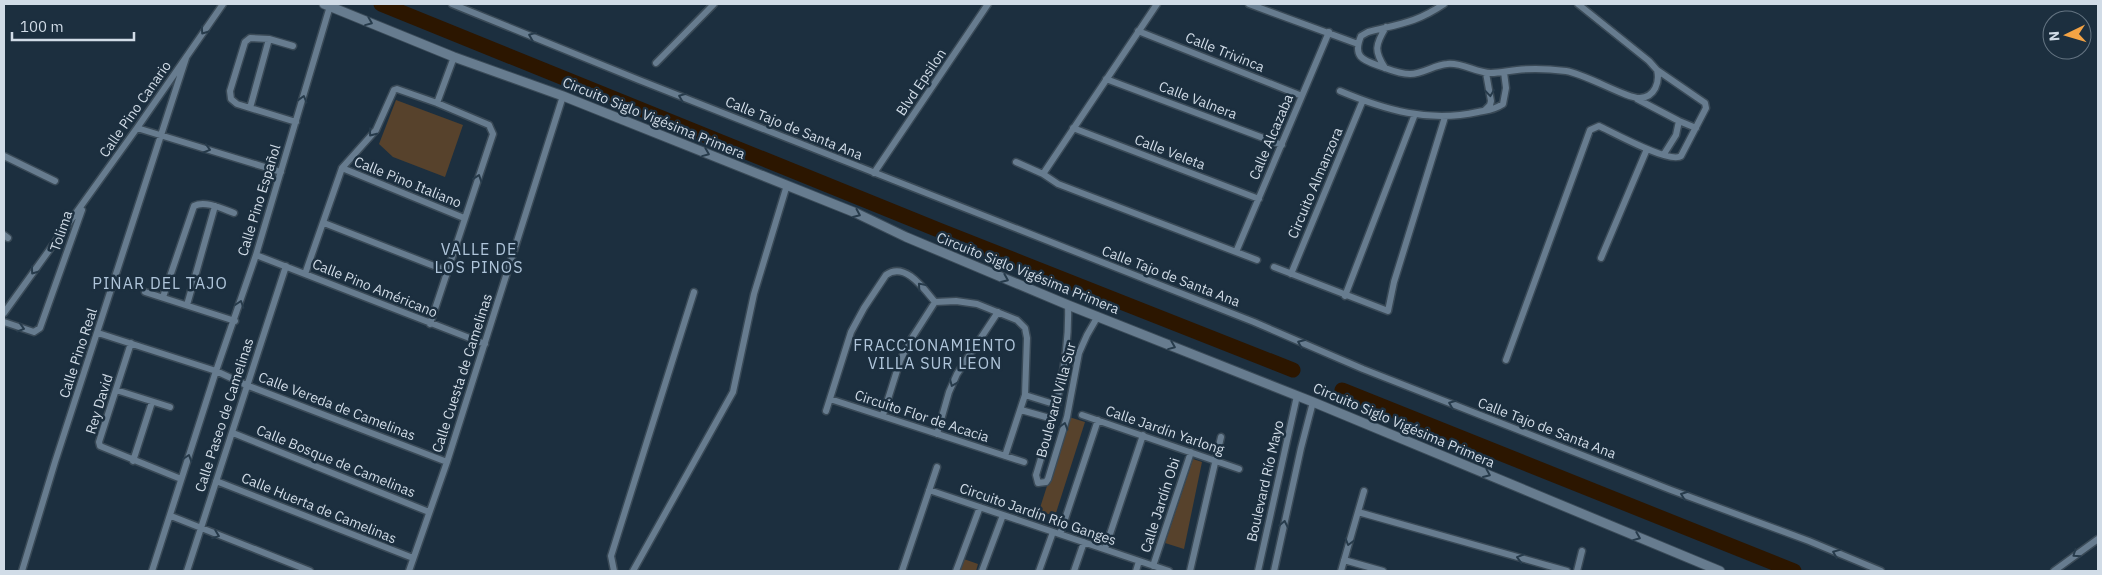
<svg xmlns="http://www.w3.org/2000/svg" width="2102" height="575" font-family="'IBM Plex Sans',sans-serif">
<rect width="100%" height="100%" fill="#1c2f3f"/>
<path fill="#57422c" d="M 396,100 L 463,125 L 445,177 L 393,157 L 379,144 Z
M 1069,417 L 1085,422 L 1055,516 L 1039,511 Z
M 1193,459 L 1202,462 L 1184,549 L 1165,543 Z
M 961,558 L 978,564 L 976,571 L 956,571 Z"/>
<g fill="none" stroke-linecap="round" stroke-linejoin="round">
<path stroke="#2c1600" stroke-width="15" d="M 381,4 L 941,231 L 1293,370
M 1342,390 L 1794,571"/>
<defs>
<path id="street" d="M 452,4 L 639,80 L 1254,322 L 1363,369 L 1671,490 L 1809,541 L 1881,571
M 1249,4 L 1358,44
M 1444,4 C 1416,23 1399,24 1368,32 L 1361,36 C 1351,60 1367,61 1385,68 C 1393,71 1401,74 1410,74 C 1423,74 1434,65 1447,64 C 1462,62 1476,73 1491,73 C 1499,73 1508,71 1517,70 C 1533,68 1550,69 1566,71 C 1586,74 1627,99 1640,98 C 1655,97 1660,82 1657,70 L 1649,61 L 1578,4
M 1138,31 L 1302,96
M 293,46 L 269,39 L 250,38 L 245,42 L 230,91 L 231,99 L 237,104 L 296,122
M 656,63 L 714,4
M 1385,68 C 1374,51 1375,45 1386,27
M 1106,79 L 1282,145
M 1340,91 C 1385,110 1429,123 1478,112 C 1488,110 1494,110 1503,104 L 1506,88 L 1504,72
M 1637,99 L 1679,121 L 1696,128
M 437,103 L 454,57
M 250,108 L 269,39
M 1485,110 L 1490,105 L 1491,101 L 1486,73
M 137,128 L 281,172
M 1073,128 L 1259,199
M 1664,154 L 1676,135 L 1679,121
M 4,156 L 55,181
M 1016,162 L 1043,174 L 1058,184 L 1257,260
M 342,168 L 464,218
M 874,173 L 988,4
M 1043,174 L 1157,4
M 324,223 L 447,271
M 4,235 L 8,238
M 1236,252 L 1329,32
M 256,255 L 485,344
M 1601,258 L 1647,149
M 1274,267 L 1388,311 L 1394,282 L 1445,117
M 305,274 L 342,168 L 376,130 L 394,90 L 397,89 L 437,103 L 489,125 L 493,134 L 430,324
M 1291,274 L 1363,100
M 145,292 L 235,321
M 1345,296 L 1415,114
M 163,297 L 194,206 C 205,200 223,209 234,213
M 187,305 L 215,206
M 1068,305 C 1070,364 1053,419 1036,475 L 1038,483 L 1046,482 L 1048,479 L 1067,417 L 1079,353 L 1087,335 L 1098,316
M 4,313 L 137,128 L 223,4
M 4,322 L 34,332 L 40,328 L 82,210
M 98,333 L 216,371 L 246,385 L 447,462
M 131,343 L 99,442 L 100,446 L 181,479
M 1506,360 L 1590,130 L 1599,126 C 1612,132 1670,164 1681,156 L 1706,108 L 1705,103 L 1657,70
M 116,390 L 170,407
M 1025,395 L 1057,405
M 830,399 L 1024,462
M 1021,410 L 1053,419
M 826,411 L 851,332 L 864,308 L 886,275 C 905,261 924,289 935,302 L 956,301 L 977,304 L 1017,320 L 1025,328 L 1027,338 L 1025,395 L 1005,456
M 883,415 L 900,361 L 910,341 L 935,302
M 1082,415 L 1239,469
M 233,433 L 429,512
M 937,434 L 949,392 L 957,374 L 998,312
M 133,461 L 152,402
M 216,481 L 413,558
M 929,490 L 1169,571
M 1358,512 L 1567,571
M 171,516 L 310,571
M 1060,534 L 1098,420
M 1105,549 L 1143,435
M 1344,560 L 1383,571
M 1153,566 L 1191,452
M 22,571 L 55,462 L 186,58
M 152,571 L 216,371 L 256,255 L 330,6
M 187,571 L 286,266
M 409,571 L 447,462 L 563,96
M 614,571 L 611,556 L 694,292
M 633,571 L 733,392 L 754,294 L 787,185
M 902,571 L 937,467
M 956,571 L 980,507
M 982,571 L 1003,515
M 1039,571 L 1053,532
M 1074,571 L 1084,542
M 1136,571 L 1139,561
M 1190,571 L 1221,437
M 1258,571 L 1297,396
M 1274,571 L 1301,448 L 1313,402
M 1341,571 L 1364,491
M 1577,571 L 1582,551
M 2054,571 L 2098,539"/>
<path id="secondary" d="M 324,4 L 454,57 L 563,96 L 856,213 L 906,237 L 1068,305 L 1313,402 L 1720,571"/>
</defs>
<use href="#street" stroke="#3a4a57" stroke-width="9"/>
<use href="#secondary" stroke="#3a4a57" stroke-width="11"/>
<use href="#street" stroke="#677c8f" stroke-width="6"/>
<use href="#secondary" stroke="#677c8f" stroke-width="9"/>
</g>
<defs><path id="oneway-chevron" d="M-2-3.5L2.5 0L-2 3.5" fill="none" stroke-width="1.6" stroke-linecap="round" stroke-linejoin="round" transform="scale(1.25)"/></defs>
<g stroke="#273b4b">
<use href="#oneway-chevron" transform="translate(369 22) rotate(22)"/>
<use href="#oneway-chevron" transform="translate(204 31) rotate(125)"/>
<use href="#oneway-chevron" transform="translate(532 36) rotate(-158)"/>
<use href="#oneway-chevron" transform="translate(1490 93) rotate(83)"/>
<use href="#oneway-chevron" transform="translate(682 97) rotate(-158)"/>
<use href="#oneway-chevron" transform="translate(303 99) rotate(-73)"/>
<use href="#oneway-chevron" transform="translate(372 133) rotate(128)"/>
<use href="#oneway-chevron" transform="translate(207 149) rotate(17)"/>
<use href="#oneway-chevron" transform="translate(706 153) rotate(22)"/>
<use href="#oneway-chevron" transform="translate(478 178) rotate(-71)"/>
<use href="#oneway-chevron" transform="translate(857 214) rotate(24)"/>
<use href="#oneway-chevron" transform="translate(34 271) rotate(126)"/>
<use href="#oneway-chevron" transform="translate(1005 279) rotate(23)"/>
<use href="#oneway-chevron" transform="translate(921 286) rotate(-131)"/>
<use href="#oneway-chevron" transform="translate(240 304) rotate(-72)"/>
<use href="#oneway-chevron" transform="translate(21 328) rotate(17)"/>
<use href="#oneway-chevron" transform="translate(1301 343) rotate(-157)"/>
<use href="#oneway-chevron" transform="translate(1172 346) rotate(22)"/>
<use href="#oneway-chevron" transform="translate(953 383) rotate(113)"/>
<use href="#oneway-chevron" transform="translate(1452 404) rotate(-158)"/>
<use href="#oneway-chevron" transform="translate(1064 426) rotate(-73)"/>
<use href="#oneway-chevron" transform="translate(188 458) rotate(-72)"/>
<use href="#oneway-chevron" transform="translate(1487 474) rotate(23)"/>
<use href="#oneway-chevron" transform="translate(1684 495) rotate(-160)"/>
<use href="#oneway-chevron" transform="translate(1284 524) rotate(-78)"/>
<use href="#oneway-chevron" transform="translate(216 535) rotate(21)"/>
<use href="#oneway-chevron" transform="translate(1637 537) rotate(22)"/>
<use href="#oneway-chevron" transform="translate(1349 542) rotate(106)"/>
<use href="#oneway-chevron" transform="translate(1836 553) rotate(-158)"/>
<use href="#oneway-chevron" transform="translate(2076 554) rotate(145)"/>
<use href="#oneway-chevron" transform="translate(1520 558) rotate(-164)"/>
</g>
<g text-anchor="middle" stroke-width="5" stroke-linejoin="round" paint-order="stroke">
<g font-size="14" fill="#d1dce7" stroke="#1c2f3f">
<text transform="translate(1225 52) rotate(22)" y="5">Calle Trivinca</text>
<text transform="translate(921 82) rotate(-56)" y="5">Blvd Epsilon</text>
<text transform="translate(1198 100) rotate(21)" y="5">Calle Valnera</text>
<text transform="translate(135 109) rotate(-55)" y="5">Calle Pino Canario</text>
<text transform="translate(654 118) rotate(22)" y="5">Circuito Siglo Vigésima Primera</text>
<text transform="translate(794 128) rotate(22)" y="5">Calle Tajo de Santa Ana</text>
<text transform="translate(1271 137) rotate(-67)" y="5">Calle Alcazaba</text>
<text transform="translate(1170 152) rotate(21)" y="5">Calle Veleta</text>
<text transform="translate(408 182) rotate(22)" y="5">Calle Pino Italiano</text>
<text transform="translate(1315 183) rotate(-67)" y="5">Circuito Almanzora</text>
<text transform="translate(259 200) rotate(-73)" y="5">Calle Pino Español</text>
<text transform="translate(61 231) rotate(-71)" y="5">Tolima</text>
<text transform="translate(1028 273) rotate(22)" y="5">Circuito Siglo Vigésima Primera</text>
<text transform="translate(1171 276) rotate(21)" y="5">Calle Tajo de Santa Ana</text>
<text transform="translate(375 288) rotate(22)" y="5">Calle Pino Américano</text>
<text transform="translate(78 353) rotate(-72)" y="5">Calle Pino Real</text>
<text transform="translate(462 373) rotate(-72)" y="5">Calle Cuesta de Camelinas</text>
<text transform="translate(1056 400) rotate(-75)" y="5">Boulevard Villa Sur</text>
<text transform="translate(99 404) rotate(-73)" y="5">Rey David</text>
<text transform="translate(337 406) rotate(21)" y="5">Calle Vereda de Camelinas</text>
<text transform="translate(224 415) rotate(-72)" y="5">Calle Paseo de Camelinas</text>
<text transform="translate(922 416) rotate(18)" y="5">Circuito Flor de Acacia</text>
<text transform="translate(1404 425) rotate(23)" y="5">Circuito Siglo Vigésima Primera</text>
<text transform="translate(1547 428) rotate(21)" y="5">Calle Tajo de Santa Ana</text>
<text transform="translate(1165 430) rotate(19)" y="5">Calle Jardín Yarlong</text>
<text transform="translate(336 461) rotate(22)" y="5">Calle Bosque de Camelinas</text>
<text transform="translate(1265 481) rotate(-77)" y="5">Boulevard Río Mayo</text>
<text transform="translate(1160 505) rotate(-72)" y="5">Calle Jardín Obi</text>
<text transform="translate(319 508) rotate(22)" y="5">Calle Huerta de Camelinas</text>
<text transform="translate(1038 514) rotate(19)" y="5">Circuito Jardín Río Ganges</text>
</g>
<g font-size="16" letter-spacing="1" fill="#afc5da" stroke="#1c2f3f">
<text x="479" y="255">VALLE DE<tspan x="479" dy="18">LOS PINOS</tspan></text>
<text x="160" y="289">PINAR DEL TAJO</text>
<text x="935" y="351">FRACCIONAMIENTO<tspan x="935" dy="18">VILLA SUR LEON</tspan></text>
</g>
</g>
<rect width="2102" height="575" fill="none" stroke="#d1dce7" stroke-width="10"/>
<g transform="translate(2067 35) rotate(265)"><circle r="24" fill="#1c2f3f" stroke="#647482"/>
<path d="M0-4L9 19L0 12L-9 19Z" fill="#f4a344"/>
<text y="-8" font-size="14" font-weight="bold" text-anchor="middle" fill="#d1dce7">N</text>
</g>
<path d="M12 32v8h122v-8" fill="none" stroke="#d1dce7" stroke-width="2.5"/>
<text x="20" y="32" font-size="15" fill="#d1dce7" stroke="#1c2f3f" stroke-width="4" paint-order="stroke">100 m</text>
</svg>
